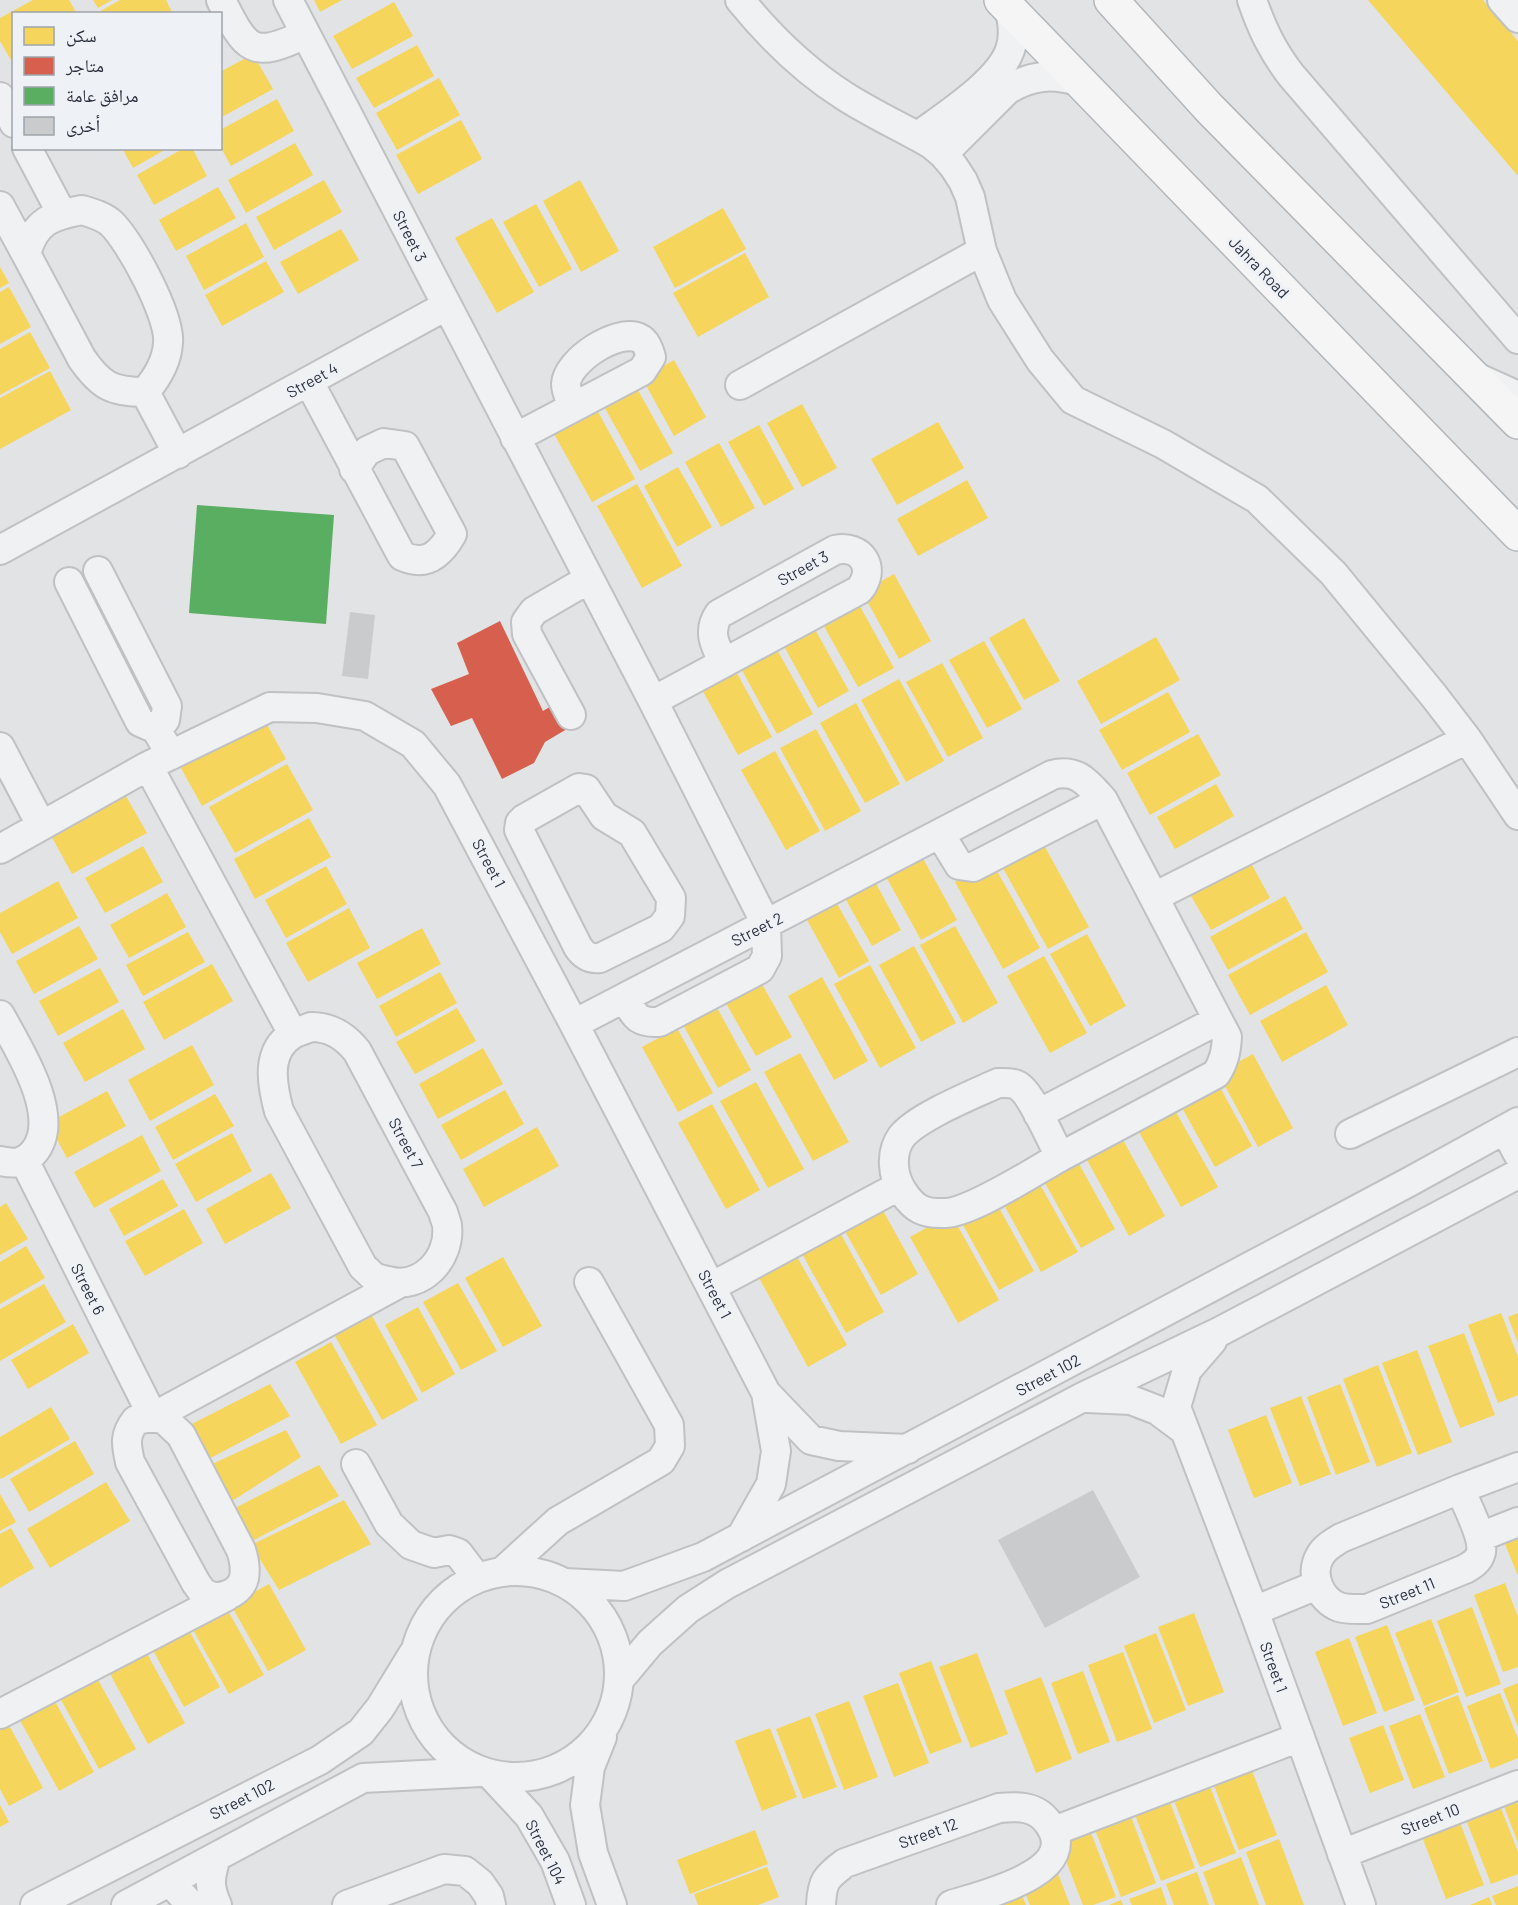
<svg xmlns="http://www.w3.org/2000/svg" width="1518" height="1905" font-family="Barlow,'Noto Naskh Arabic',sans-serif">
<rect width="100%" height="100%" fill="#e1e3e5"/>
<path fill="#f6d55c" d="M 33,0 L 69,0 L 77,14 L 14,14 L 14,59 L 11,60 L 0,41 L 0,18 Z
M 93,0 L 112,0 L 98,8 Z
M 120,0 L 166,0 L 173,14 L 95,14 Z
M 314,0 L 342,0 L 320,12 Z
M 1368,0 L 1483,0 L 1518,41 L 1518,176 Z
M 394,2 L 413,36 L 352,69 L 333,36 Z
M 417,45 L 434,76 L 374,108 L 356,78 Z
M 253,54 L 273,89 L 220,118 L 220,72 Z
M 439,78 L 460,115 L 397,150 L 376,113 Z
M 277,99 L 294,131 L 231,166 L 220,146 L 220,130 Z
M 461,120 L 482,159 L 418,194 L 396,155 Z
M 295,143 L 313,175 L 246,213 L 228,180 Z
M 122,148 L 168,148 L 133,168 Z
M 184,148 L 192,148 L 207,176 L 154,205 L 137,175 Z
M 324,180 L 342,212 L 274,250 L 256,217 Z
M 580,180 L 619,251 L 581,272 L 543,201 Z
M 218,187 L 236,218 L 176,251 L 159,220 Z
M 536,204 L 572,269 L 539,287 L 503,222 Z
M 723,208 L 746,249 L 675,288 L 653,247 Z
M 492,218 L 534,292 L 497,313 L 455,238 Z
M 246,223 L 264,257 L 204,290 L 186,256 Z
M 341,229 L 359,260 L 298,294 L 280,262 Z
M 745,253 L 769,297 L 698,337 L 673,293 Z
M 266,261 L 284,292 L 222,326 L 205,295 Z
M 0,267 L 9,283 L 0,288 Z
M 9,287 L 31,327 L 0,344 L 0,292 Z
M 30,332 L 50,368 L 0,395 L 0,349 Z
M 674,360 L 706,417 L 674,436 L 642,378 Z
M 50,371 L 71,410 L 0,449 L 0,398 Z
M 634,383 L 673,453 L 640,471 L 601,401 Z
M 592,401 L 635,479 L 592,502 L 549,425 Z
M 802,404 L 837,468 L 802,487 L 767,423 Z
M 938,422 L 964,468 L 897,505 L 871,459 Z
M 759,425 L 794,489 L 764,506 L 728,442 Z
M 719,443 L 755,508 L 721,527 L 685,462 Z
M 678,467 L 712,527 L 677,547 L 644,486 Z
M 967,480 L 988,518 L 918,556 L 897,519 Z
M 637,484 L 682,566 L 642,588 L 597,506 Z
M 894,574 L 931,641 L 899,659 L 862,592 Z
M 856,599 L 894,668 L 858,687 L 820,619 Z
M 1024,618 L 1060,681 L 1024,700 L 989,638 Z
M 811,622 L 849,691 L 818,708 L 780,639 Z
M 1156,637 L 1180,680 L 1101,724 L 1077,681 Z
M 984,641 L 1022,709 L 987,728 L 949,660 Z
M 775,646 L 813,714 L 777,734 L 739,665 Z
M 942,663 L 983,738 L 948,757 L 906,682 Z
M 733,666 L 772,737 L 738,755 L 699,684 Z
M 899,679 L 944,761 L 906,782 L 861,700 Z
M 1168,692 L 1190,732 L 1122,770 L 1099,730 Z
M 856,703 L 900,784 L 865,803 L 820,723 Z
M 261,714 L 286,759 L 202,806 L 177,761 Z
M 816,729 L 861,811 L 825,831 L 780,748 Z
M 1198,734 L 1221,775 L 1150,815 L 1127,773 Z
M 775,751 L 820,831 L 786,850 L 741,770 Z
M 287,764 L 313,810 L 235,853 L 209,807 Z
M 1216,784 L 1234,816 L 1175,849 L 1157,817 Z
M 123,791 L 147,833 L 72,874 L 49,832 Z
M 309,818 L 331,857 L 255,899 L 234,859 Z
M 1040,838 L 1089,927 L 1048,949 L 999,861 Z
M 143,846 L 163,882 L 105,913 L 85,878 Z
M 920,853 L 957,920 L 921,940 L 884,873 Z
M 992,862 L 1040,948 L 1003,969 L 955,882 Z
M 1251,863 L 1270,898 L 1211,930 L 1191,896 Z
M 326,866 L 347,904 L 286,938 L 265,900 Z
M 872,876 L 901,930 L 872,946 L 842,893 Z
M 58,881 L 78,918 L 12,954 L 0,932 L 0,913 Z
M 167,893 L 186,927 L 129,958 L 110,925 Z
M 831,893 L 869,961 L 839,978 L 801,909 Z
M 1285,896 L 1303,929 L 1228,970 L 1210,937 Z
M 349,908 L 370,948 L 308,982 L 286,943 Z
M 79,926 L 98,959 L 34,994 L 16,961 Z
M 955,926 L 998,1003 L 963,1023 L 920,945 Z
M 422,928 L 441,964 L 377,999 L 357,963 Z
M 188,932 L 205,962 L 143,996 L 126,965 Z
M 1306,932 L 1328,972 L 1250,1015 L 1228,975 Z
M 1087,934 L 1126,1006 L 1090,1026 L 1050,954 Z
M 914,946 L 956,1023 L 921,1042 L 879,965 Z
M 1044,956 L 1087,1033 L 1050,1053 L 1007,976 Z
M 212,964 L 233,1001 L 164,1040 L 143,1002 Z
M 870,965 L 916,1048 L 880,1068 L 834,984 Z
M 100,968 L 119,1002 L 58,1036 L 39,1001 Z
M 440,972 L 457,1003 L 396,1037 L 379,1006 Z
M 755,972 L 792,1037 L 756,1056 L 719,991 Z
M 822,977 L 868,1061 L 834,1080 L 788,996 Z
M 1326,985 L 1348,1025 L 1282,1062 L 1260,1021 Z
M 715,1004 L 751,1070 L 718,1088 L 682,1023 Z
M 457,1008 L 476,1041 L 415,1074 L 396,1042 Z
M 123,1009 L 145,1049 L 85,1082 L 63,1043 Z
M 677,1028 L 713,1093 L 678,1112 L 642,1047 Z
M 192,1045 L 214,1085 L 150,1121 L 128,1080 Z
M 483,1048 L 503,1084 L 438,1119 L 419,1084 Z
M 800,1053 L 849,1142 L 813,1161 L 764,1072 Z
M 1253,1054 L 1293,1128 L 1258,1147 L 1218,1073 Z
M 1215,1078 L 1252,1146 L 1215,1167 L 1177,1099 Z
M 756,1082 L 804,1169 L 768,1188 L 720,1101 Z
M 505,1090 L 524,1124 L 461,1160 L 441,1125 Z
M 107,1091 L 126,1126 L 67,1158 L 48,1123 Z
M 215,1094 L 234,1126 L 173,1160 L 155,1127 Z
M 712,1104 L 760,1190 L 726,1209 L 678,1123 Z
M 1172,1105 L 1218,1187 L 1181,1207 L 1135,1125 Z
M 537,1127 L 559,1166 L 484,1207 L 463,1169 Z
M 1118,1131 L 1165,1216 L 1129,1236 L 1082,1151 Z
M 232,1133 L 252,1171 L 196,1202 L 175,1164 Z
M 142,1135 L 161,1171 L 94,1208 L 74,1172 Z
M 1073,1153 L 1115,1229 L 1081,1248 L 1039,1172 Z
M 271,1173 L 291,1208 L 225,1244 L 206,1209 Z
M 1034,1174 L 1078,1252 L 1041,1272 L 998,1194 Z
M 163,1179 L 178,1206 L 124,1236 L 109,1209 Z
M 993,1197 L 1034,1271 L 999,1290 L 958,1216 Z
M 6,1203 L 28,1239 L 0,1255 L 0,1207 Z
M 880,1205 L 918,1274 L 881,1295 L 842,1226 Z
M 184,1209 L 203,1243 L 145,1276 L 125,1241 Z
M 951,1214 L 999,1300 L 958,1323 L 910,1237 Z
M 839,1231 L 884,1312 L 846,1333 L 801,1252 Z
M 26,1246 L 45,1278 L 0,1304 L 0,1262 Z
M 796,1255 L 847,1345 L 808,1367 L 758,1276 Z
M 503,1257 L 542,1326 L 503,1347 L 465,1278 Z
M 458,1283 L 497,1351 L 461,1370 L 423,1302 Z
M 44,1284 L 66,1322 L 0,1361 L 0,1309 Z
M 418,1307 L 455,1374 L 422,1393 L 385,1325 Z
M 1501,1313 L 1518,1357 L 1518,1395 L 1498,1403 L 1468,1325 Z
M 1518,1313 L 1518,1343 L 1508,1317 Z
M 372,1316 L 418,1400 L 382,1420 L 335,1336 Z
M 73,1324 L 89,1353 L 28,1389 L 11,1360 Z
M 1464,1333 L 1495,1415 L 1460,1428 L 1428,1346 Z
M 331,1342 L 377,1425 L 341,1444 L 295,1362 Z
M 1417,1350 L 1452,1442 L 1418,1455 L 1382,1363 Z
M 1378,1365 L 1412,1453 L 1377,1467 L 1343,1379 Z
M 270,1384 L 290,1416 L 203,1462 L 182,1429 Z
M 1340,1384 L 1370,1462 L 1336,1475 L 1307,1397 Z
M 1301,1396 L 1331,1474 L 1300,1486 L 1270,1408 Z
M 51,1407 L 70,1439 L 1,1479 L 0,1477 L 0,1437 Z
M 1266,1415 L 1292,1483 L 1254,1498 L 1228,1430 Z
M 286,1430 L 301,1457 L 229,1503 L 208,1466 Z
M 75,1441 L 94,1474 L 29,1512 L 10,1479 Z
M 319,1465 L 339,1496 L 248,1543 L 231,1510 Z
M 106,1482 L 130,1521 L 50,1568 L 27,1529 Z
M 0,1494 L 16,1522 L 0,1531 Z
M 344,1500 L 371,1544 L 279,1590 L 251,1545 Z
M 1518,1527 L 1518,1576 L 1501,1534 Z
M 11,1528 L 34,1568 L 0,1588 L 0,1534 Z
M 1505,1583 L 1518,1617 L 1518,1667 L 1503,1672 L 1474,1595 Z
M 269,1584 L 306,1650 L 268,1671 L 231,1605 Z
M 1472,1607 L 1501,1684 L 1466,1697 L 1437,1621 Z
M 227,1609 L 264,1675 L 229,1694 L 192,1628 Z
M 1194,1613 L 1224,1692 L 1188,1706 L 1158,1627 Z
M 1431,1619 L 1459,1692 L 1424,1706 L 1395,1633 Z
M 185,1623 L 220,1687 L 184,1707 L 149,1643 Z
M 1387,1625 L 1415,1700 L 1384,1712 L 1355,1637 Z
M 1156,1633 L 1186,1710 L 1154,1723 L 1124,1646 Z
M 1349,1638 L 1377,1713 L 1343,1726 L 1315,1652 Z
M 145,1650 L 185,1723 L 148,1744 L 108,1670 Z
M 1123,1652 L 1152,1729 L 1117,1742 L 1088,1665 Z
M 977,1653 L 1008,1734 L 971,1748 L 939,1667 Z
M 931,1661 L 962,1742 L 930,1754 L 899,1673 Z
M 1083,1671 L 1110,1742 L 1078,1754 L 1051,1683 Z
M 1041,1677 L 1072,1759 L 1036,1773 L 1004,1691 Z
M 97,1678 L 136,1749 L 99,1769 L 60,1698 Z
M 898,1683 L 929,1763 L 894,1777 L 863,1696 Z
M 1518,1683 L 1518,1727 L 1503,1689 Z
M 1500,1693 L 1518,1739 L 1518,1758 L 1491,1769 L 1467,1706 Z
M 1458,1695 L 1483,1761 L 1449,1774 L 1424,1708 Z
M 52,1696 L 94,1772 L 59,1791 L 17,1715 Z
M 849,1701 L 878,1777 L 844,1790 L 815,1714 Z
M 1420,1714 L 1445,1777 L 1413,1789 L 1389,1726 Z
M 4,1716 L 43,1788 L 9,1806 L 0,1789 L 0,1718 Z
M 810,1716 L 837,1787 L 803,1799 L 776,1729 Z
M 1383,1725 L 1404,1780 L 1370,1793 L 1349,1738 Z
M 770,1728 L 797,1797 L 762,1811 L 735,1741 Z
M 1247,1758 L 1277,1835 L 1239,1850 L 1209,1773 Z
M 1207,1779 L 1236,1853 L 1200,1867 L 1171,1793 Z
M 1518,1795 L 1518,1843 L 1502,1801 Z
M 1168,1797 L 1195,1868 L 1161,1881 L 1133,1810 Z
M 1499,1803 L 1518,1852 L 1518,1874 L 1491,1884 L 1465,1817 Z
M 0,1805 L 9,1822 L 0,1827 Z
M 1130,1814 L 1156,1883 L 1121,1897 L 1094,1827 Z
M 1457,1815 L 1484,1885 L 1446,1899 L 1419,1829 Z
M 1087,1823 L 1116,1897 L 1093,1905 L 1083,1905 L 1056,1835 Z
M 755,1830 L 768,1864 L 690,1894 L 677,1860 Z
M 1279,1839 L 1304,1905 L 1266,1905 L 1246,1852 Z
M 1241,1857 L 1259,1905 L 1215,1905 L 1203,1872 Z
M 767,1867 L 779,1897 L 758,1905 L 698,1905 L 694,1894 Z
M 1197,1872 L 1209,1905 L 1174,1905 L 1166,1884 Z
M 1058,1874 L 1070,1905 L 1030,1905 L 1023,1887 Z
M 1518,1886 L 1518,1905 L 1496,1905 L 1492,1896 Z
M 1161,1887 L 1167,1905 L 1132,1905 L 1129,1899 Z
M 1019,1888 L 1026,1905 L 990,1905 Z
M 1489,1897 L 1492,1905 L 1470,1905 Z
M 1121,1900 L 1123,1905 L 1109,1905 Z"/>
<path fill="#d6604d" d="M 500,621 L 543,711 L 553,705 L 567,729 L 545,742 L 534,763 L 502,779 L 472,718 L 451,726 L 431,689 L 469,674 L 457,643 Z"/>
<path fill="#5aae61" d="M 197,505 L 334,515 L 326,624 L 189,613 Z"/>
<path fill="#c9cbcd" d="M 350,612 L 375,615 L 368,679 L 342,676 Z
M 1093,1490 L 1140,1577 L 1045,1628 L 998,1540 Z"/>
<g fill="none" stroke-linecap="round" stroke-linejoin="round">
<defs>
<path id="minor" d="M 221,0 C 246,50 252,60 305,34
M 288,0 L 653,701 L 766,924 L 767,956 L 760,969 L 659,1022 C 637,1023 635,1016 625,998
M 740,0 C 770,37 805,71 846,97 C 873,114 903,128 931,144 L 943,154 L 954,167 L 963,181 L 970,197 L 982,251 L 1002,300 L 1040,360 L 1073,400 L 1163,444 L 1257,499 L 1333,573 L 1434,696 L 1467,739 L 1518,815
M 1252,0 C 1262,29 1272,50 1291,75 L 1518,339
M 1502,0 L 1518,18
M 0,97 L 14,123
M 918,136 C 945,116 999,82 1010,50 C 1015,36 1013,22 1009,8
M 27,148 L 62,214
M 943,154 L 1007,90 C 1031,75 1053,73 1080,82
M 0,206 L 26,254
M 82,210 C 92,213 103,216 111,223 C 130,241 171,317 168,343 C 167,361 157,378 145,392 C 112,392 101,386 82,359 L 26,254 C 35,221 51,216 82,210 Z
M 1476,377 L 1518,396
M 309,382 L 402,556 C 426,567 440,555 452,534 L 405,446 L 384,443 L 367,451 L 354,469
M 740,385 L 982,251
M 145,392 L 178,454
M 515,438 L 642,371 L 651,357 C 649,350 646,341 639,338 C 617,328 567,361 566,384 C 566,392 570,399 573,406
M 0,550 L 446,306
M 98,571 L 167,706 L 165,720 L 156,729 L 171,755
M 69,582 L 140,722 L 156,729
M 653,701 L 859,590 C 877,569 862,544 835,550 L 719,614 C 707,631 715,646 724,663
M 571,715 L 527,634 L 526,622 L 534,611 L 589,579
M 0,747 L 41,825
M 148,766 L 293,1034
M 579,788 L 586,789 L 604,816 L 632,833 L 671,898 L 670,916 L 661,928 L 600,958 C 590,959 584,956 578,947 L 519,830 L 520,823 L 524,819 Z
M 940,834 L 959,865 L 973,867 L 1103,800
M 0,849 L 148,766 L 270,707 L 317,708 L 365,716 L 413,744 L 447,785 L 574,1024 L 766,1393 L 811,1440 L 839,1446 L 908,1449
M 1154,897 L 1467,739
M 0,1015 C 18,1048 63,1117 34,1152 C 24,1164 14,1164 0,1161
M 574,1024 L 1052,775 C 1077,768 1088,783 1103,800 L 1227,1037 C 1226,1052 1224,1062 1216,1074 L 1060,1157
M 311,1027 C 331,1027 345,1036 357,1051 L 443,1212 C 444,1216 446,1221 447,1225 C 451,1259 421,1290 388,1281 C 383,1280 378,1279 374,1277 C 370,1274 367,1270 363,1267 L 279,1111 C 272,1085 265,1051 293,1034 C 299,1031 306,1029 311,1027 Z
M 998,1083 C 1006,1083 1015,1082 1021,1088 C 1033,1098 1052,1141 1060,1157 C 1035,1171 970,1213 945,1213 C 924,1214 914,1209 903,1192 C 892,1176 890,1152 902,1136 C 919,1116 974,1094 998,1083 Z
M 1038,1114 L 1218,1020
M 1502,1131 L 1510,1139 L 1518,1154
M 1350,1134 L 1518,1052
M 24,1160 L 153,1417
M 711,1287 L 899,1186
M 1212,1341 L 1187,1370 L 1176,1407 L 1254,1611 L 1361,1905
M 1087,1398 L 1131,1400 L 1157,1410 L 1184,1430
M 153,1417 L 165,1420 L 181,1435 L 241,1550 C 244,1559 246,1568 244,1578 C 240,1595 214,1603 202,1591 C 199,1588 198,1585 196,1583 L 130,1462 C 126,1444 124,1435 136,1420 Z
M 153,1417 L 398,1284
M 356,1464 L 389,1524 L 411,1545 L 434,1553 L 449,1550 L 458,1553 L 477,1578
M 1460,1489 C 1466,1504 1484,1537 1481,1552 C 1479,1561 1472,1565 1465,1569 L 1367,1609 C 1357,1609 1349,1610 1339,1607 C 1320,1600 1309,1574 1320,1556 C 1324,1548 1333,1543 1341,1538 L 1460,1489 L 1518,1467
M 741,1537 L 771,1484 L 776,1451 L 766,1393
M 1480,1537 L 1518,1522
M413 1674a103 103 0 1 1 206 0a103 103 0 1 1-206 0Z
M 503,1571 L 558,1521 L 661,1461 L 670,1446 L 669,1425 L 589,1282
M 565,1583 L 624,1586 L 703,1557 L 1409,1182 L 1518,1122
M 1254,1611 L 1317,1585
M 619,1680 L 650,1643 L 688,1609 L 727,1584 L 1083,1397 L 1219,1332 L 1518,1174
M 0,1714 L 227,1596
M 602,1737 L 590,1767 L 585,1805 L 593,1853 L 612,1905
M 491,1775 L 529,1816 L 555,1861 L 571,1905
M 1054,1831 L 1300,1737
M 1342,1854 L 1518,1785
M 216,1857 C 210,1878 208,1885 217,1905
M 170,1882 L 191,1905
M 35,1905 L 320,1760 L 361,1732 L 380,1708 L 413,1654
M 126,1905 L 363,1778 L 481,1772
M 347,1905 L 444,1869 L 465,1871 L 480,1883 L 489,1896 L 491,1905
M 821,1905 C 822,1881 826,1877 845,1863 L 999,1808 C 1019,1806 1037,1806 1049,1824 C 1083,1873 981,1895 951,1905"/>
<path id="highway" d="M 1001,0 L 1518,534
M 1111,0 L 1209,108 L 1518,422"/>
</defs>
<use href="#minor" stroke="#bfc1c3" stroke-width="32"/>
<use href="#highway" stroke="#b3b6ba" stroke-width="36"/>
<use href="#minor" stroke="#f0f1f2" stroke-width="28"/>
<use href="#highway" stroke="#f5f5f6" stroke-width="33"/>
</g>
<g text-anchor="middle" stroke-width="6" stroke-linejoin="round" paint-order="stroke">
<g font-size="16" fill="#29303d" stroke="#eef1f5">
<text transform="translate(410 236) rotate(63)" y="6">Street 3</text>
<text transform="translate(1259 267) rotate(46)" y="6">Jahra Road</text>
<text transform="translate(312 380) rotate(-29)" y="6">Street 4</text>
<text transform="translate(803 568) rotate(-29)" y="6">Street 3</text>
<text transform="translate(489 863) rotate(62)" y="6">Street 1</text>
<text transform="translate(757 929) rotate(-27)" y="6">Street 2</text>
<text transform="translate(406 1143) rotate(62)" y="6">Street 7</text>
<text transform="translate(88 1289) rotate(63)" y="6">Street 6</text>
<text transform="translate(715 1294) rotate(62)" y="6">Street 1</text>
<text transform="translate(1048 1375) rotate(-28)" y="6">Street 102</text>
<text transform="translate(1407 1593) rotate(-22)" y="6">Street 11</text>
<text transform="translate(1274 1667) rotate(70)" y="6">Street 1</text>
<text transform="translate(242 1799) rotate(-27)" y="6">Street 102</text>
<text transform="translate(1430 1819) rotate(-21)" y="6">Street 10</text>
<text transform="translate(928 1833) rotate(-20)" y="6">Street 12</text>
<text transform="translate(546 1852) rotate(63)" y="6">Street 104</text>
</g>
</g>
<rect x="12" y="12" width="210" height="138" fill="#eef1f5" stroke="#9fa4ab" stroke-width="1.5"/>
<rect x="24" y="27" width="30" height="18" fill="#f6d55c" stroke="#9fa4ab" stroke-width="1.5"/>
<text x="66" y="42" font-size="18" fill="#29303d">سكن</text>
<rect x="24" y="57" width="30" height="18" fill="#d6604d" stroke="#9fa4ab" stroke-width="1.5"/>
<text x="66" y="72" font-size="18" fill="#29303d">متاجر</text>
<rect x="24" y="87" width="30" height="18" fill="#5aae61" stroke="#9fa4ab" stroke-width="1.5"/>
<text x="66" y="102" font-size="18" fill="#29303d">مرافق عامة</text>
<rect x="24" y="117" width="30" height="18" fill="#c9cbcd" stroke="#9fa4ab" stroke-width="1.5"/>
<text x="66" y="132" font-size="18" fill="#29303d">أخرى</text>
</svg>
